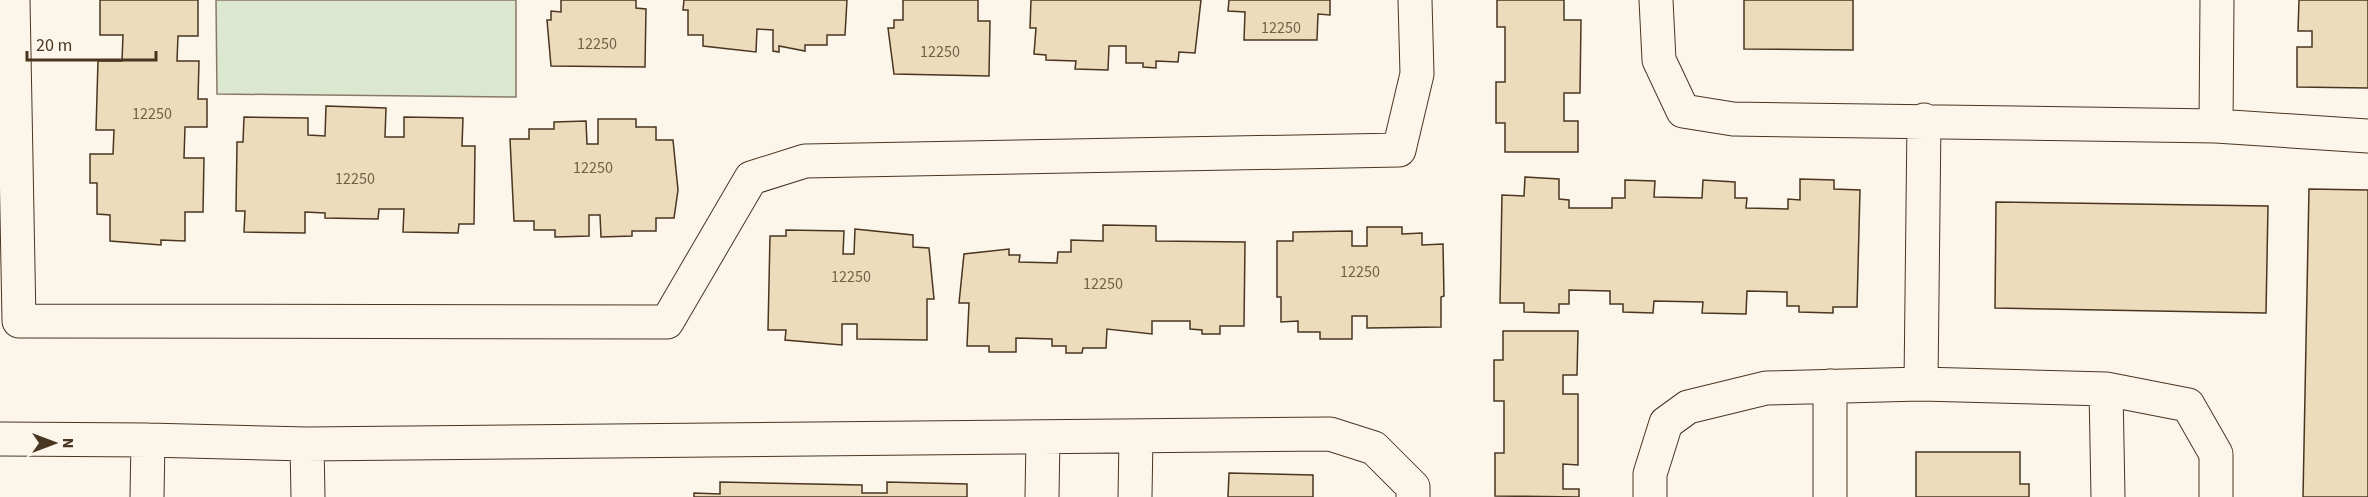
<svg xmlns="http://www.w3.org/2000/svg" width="2368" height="497" font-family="'Source Sans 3',sans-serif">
<rect width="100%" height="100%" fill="#fbf6e9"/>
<path fill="#dce7d0" stroke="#887966" stroke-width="1.5" d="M 216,0 L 516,0 L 516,97 L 217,94 Z"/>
<path fill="#ecdcbc" stroke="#4a3520" stroke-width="1.5" d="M 100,0 L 198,0 L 198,36 L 178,36 L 177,61 L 199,61 L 198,99 L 207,99 L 207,127 L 185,127 L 184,158 L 204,158 L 203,212 L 185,212 L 185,241 L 161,240 L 161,245 L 110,241 L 110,215 L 97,214 L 97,183 L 90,183 L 90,154 L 113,154 L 114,130 L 96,130 L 98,61 L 122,61 L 123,35 L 100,35 Z
M 561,0 L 636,0 L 636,8 L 646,9 L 645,67 L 551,66 L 547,20 L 551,20 L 551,11 L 561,12 Z
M 684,0 L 847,0 L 845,35 L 827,35 L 827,45 L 805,45 L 805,51 L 779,46 L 779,52 L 773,51 L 773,30 L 757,29 L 756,52 L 703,46 L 703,35 L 688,35 L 688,10 L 683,10 Z
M 903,0 L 978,0 L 978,21 L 990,21 L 989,76 L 894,74 L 888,28 L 894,28 L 894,20 L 903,20 Z
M 1031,0 L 1201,0 L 1195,53 L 1179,52 L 1178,62 L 1156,61 L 1156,68 L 1143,67 L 1143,63 L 1126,63 L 1126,46 L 1109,46 L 1108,70 L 1075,69 L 1076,61 L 1046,60 L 1046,55 L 1034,54 L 1036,28 L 1030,28 Z
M 1229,0 L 1330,0 L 1330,15 L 1318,14 L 1317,40 L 1244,40 L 1245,12 L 1228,11 Z
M 1497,0 L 1564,0 L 1564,20 L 1581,20 L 1580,93 L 1564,93 L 1564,121 L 1578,121 L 1578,152 L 1505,152 L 1505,123 L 1496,123 L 1496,82 L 1505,82 L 1505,27 L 1497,27 Z
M 1744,0 L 1853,0 L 1853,50 L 1744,49 Z
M 2299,0 L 2368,0 L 2368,88 L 2297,87 L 2297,47 L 2312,47 L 2312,31 L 2298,31 Z
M 326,106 L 386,108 L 385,137 L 404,137 L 404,117 L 463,118 L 462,146 L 475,146 L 474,224 L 459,224 L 458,233 L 403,232 L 404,209 L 379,209 L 378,219 L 325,218 L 325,213 L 305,212 L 305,233 L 244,232 L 245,211 L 236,211 L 237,142 L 243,142 L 244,117 L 308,118 L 308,135 L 325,136 Z
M 598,119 L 636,119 L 636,127 L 656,127 L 656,140 L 673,140 L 678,190 L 674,218 L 656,218 L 656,231 L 632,231 L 632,236 L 601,237 L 600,215 L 589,215 L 589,236 L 555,237 L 555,230 L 534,230 L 534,221 L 514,221 L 510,139 L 529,139 L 529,129 L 554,129 L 554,122 L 586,121 L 587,144 L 598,144 Z
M 1525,177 L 1559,179 L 1559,199 L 1569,200 L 1569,208 L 1612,208 L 1612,198 L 1625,198 L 1625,180 L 1655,181 L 1654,197 L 1702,198 L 1703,180 L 1735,182 L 1735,198 L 1747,198 L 1746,208 L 1788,209 L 1788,199 L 1800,200 L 1800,179 L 1834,180 L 1834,189 L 1860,190 L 1857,307 L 1833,307 L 1833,313 L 1799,312 L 1799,306 L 1787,306 L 1787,292 L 1747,291 L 1746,314 L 1702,313 L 1703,302 L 1654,301 L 1653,313 L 1623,312 L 1623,304 L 1610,304 L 1610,291 L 1569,290 L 1569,304 L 1559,304 L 1559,313 L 1524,312 L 1524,303 L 1500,303 L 1502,195 L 1524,196 Z
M 2309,189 L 2368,190 L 2368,497 L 2303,497 Z
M 1996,202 L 2268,206 L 2266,313 L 1995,308 Z
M 1103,225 L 1156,226 L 1156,241 L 1245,242 L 1244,326 L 1220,326 L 1220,334 L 1202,334 L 1202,330 L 1190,329 L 1190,321 L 1152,321 L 1152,334 L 1107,329 L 1106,348 L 1083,348 L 1082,353 L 1066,353 L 1066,346 L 1052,346 L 1052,339 L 1016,338 L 1016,352 L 989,352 L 989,346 L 967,346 L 969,303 L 959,303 L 964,254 L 1009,249 L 1009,255 L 1020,255 L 1019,262 L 1057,263 L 1058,252 L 1071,252 L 1071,240 L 1103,241 Z
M 1367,227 L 1402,227 L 1402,234 L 1422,233 L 1422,245 L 1443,244 L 1444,296 L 1441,297 L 1441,327 L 1367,328 L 1367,316 L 1352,316 L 1352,339 L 1320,339 L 1320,332 L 1298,332 L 1298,321 L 1281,322 L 1281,297 L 1277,297 L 1277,241 L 1293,241 L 1293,232 L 1352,231 L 1352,246 L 1367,246 Z
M 855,229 L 913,235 L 913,247 L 929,248 L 934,299 L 927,299 L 927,340 L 857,339 L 857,324 L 842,324 L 842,345 L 785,340 L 786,330 L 768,330 L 770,236 L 786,236 L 786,230 L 844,231 L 843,254 L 854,254 Z
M 1503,331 L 1578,331 L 1577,375 L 1563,375 L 1563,394 L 1578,394 L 1578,465 L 1563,464 L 1563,489 L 1579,489 L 1579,497 L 1495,496 L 1495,453 L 1504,453 L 1504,401 L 1494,401 L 1494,360 L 1503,360 Z
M 1916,452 L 2020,452 L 2020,484 L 2029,484 L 2029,497 L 1916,497 Z
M 1229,473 L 1313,475 L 1313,497 L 1228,497 Z
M 720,482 L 862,485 L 862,493 L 887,493 L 887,482 L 967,484 L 967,497 L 694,497 L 694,493 L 720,494 Z"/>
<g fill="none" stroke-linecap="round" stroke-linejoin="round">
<defs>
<path id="minor" d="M 13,0 L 19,321 L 667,322 L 751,178 L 805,161 L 1399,150 L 1417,74 L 1415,0
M 1656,0 L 1659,60 L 1683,111 L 1733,119 L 2216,126 L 2368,136
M 2216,126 L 2217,0
M 1921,384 L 1924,120
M 2106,389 L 2108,497
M 0,439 L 148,440 L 307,444 L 1330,434 L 1374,448 L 1413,487 L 1413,497
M 307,444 L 308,497
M 147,497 L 148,440
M 1042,497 L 1043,438
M 1135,497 L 1136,437
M 1650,497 L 1650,474 L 1666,423 L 1688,407 L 1766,388 L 1921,384 L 2106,389 L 2188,405 L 2216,454 L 2216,497
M 1830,497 L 1830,386"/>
</defs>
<use href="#minor" stroke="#4a3520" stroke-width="35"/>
<use href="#minor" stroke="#fbf6e9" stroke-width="33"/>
</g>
<g text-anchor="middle" stroke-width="4.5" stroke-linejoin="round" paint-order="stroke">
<g font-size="16" fill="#725f47">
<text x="1281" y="33">12250</text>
<text x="597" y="49">12250</text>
<text x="940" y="57">12250</text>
<text x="152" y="119">12250</text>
<text x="593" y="173">12250</text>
<text x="355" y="184">12250</text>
<text x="1360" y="277">12250</text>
<text x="851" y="282">12250</text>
<text x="1103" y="289">12250</text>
</g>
</g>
<g transform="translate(54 443) rotate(90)" stroke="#fbf6e9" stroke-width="4.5" paint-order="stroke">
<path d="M0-4.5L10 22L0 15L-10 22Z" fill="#4a3520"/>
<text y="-9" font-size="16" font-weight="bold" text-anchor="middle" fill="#4a3520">N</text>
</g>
<path d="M27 51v9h129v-9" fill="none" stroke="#4a3520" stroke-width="3"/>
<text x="36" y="51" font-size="18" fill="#4a3520" stroke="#fbf6e9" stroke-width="4.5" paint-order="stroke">20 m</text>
</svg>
